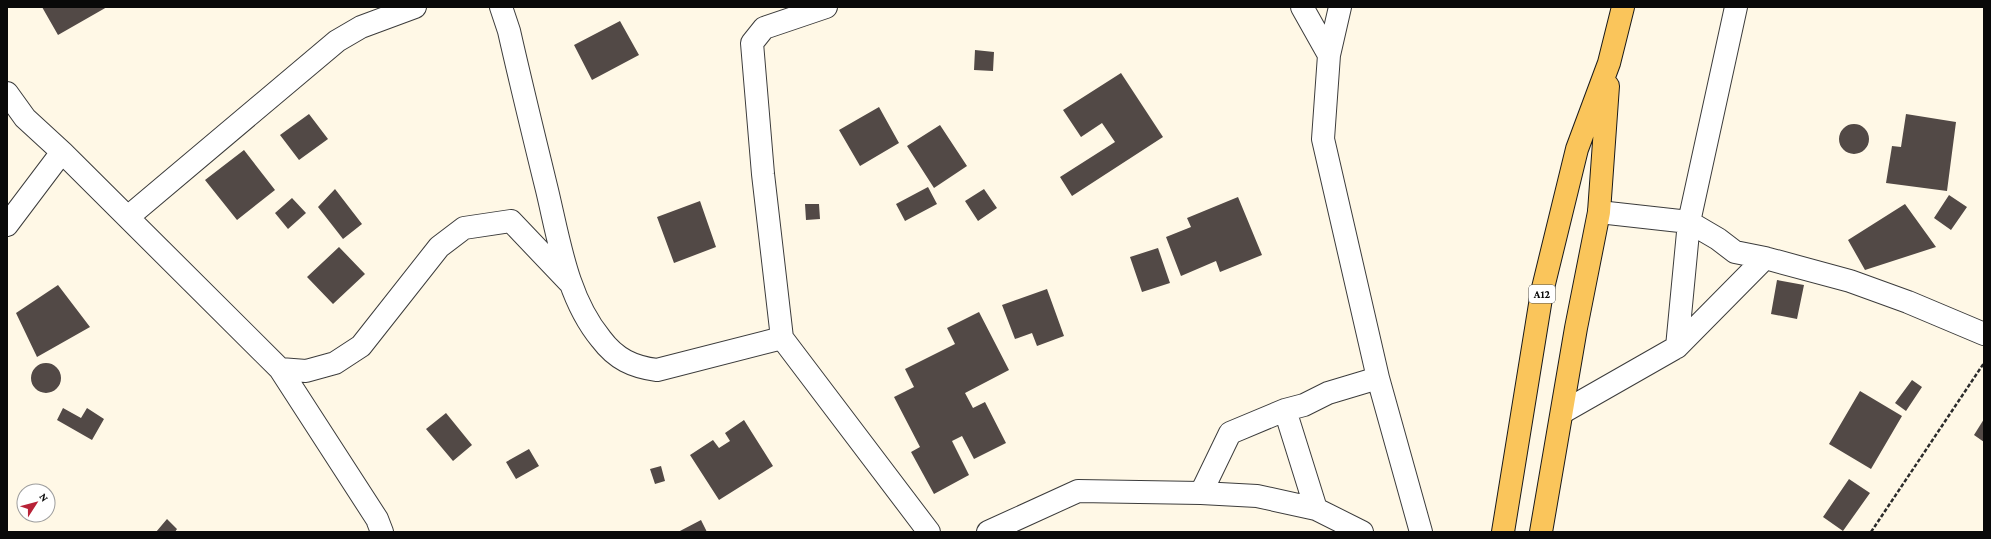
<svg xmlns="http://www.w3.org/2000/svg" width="1991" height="539" font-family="'Crimson Pro',serif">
<rect width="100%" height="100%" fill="#fff8e6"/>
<path fill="#524946" d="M 42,7 L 107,7 L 58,35 Z
M 620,21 L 639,55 L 592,80 L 574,45 Z
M 975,50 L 994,52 L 993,71 L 974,70 Z
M 1121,73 L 1163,137 L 1072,196 L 1060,177 L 1115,142 L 1102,123 L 1081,137 L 1063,110 Z
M 879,107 L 899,143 L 860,166 L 839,130 Z
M 309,114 L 328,139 L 299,160 L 280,135 Z
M 1906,114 L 1956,122 L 1947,191 L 1886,183 L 1892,146 L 1901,147 Z
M1839 139a15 15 0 1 1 30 0a15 15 0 1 1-30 0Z
M 940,125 L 967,166 L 934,188 L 907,146 Z
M 244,150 L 275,190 L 237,220 L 205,180 Z
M 928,187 L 937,204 L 905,221 L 896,204 Z
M 335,189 L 362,224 L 343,239 L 318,207 Z
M 984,189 L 997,208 L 978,221 L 965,201 Z
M 1949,195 L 1967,207 L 1951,230 L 1934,218 Z
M 1238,197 L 1262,255 L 1220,272 L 1216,261 L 1181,276 L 1166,237 L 1191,227 L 1187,218 Z
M 292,198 L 306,213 L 288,229 L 275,213 Z
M 700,201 L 716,247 L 674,263 L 657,217 Z
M 805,204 L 819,204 L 820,219 L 806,220 Z
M 1905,204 L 1936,247 L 1865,270 L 1848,240 Z
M 339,247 L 365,274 L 333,304 L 307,277 Z
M 1158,248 L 1170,283 L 1142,292 L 1130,257 Z
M 1777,280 L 1804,285 L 1797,319 L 1771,314 Z
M 58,285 L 90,327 L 37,357 L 16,313 Z
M 1047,289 L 1064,336 L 1037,346 L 1032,333 L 1015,339 L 1002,305 Z
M 979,312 L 1009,370 L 965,393 L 973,408 L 985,402 L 1006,443 L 974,459 L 962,436 L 952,441 L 969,475 L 934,494 L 911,452 L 920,447 L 894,397 L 914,387 L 905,369 L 955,344 L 947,328 Z
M31 378a15 15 0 1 1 30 0a15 15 0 1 1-30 0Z
M 1912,380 L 1922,387 L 1906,411 L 1895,403 Z
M 1860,391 L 1902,416 L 1871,469 L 1829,444 Z
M 63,408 L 81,418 L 87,408 L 104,419 L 92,440 L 57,420 Z
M 446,413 L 472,445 L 453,461 L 426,429 Z
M 1984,419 L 1984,442 L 1974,435 Z
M 744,420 L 773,466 L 719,500 L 690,455 L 713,440 L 719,448 L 730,441 L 725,433 Z
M 529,449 L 539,466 L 516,479 L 506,462 Z
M 661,466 L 665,481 L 655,484 L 650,469 Z
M 1849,479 L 1870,493 L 1843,531 L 1823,517 Z
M 167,519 L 177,529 L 175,532 L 156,532 Z
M 701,520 L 707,532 L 678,532 Z"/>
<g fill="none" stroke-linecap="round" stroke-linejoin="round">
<defs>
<path id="street" d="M 501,7 L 509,31 C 521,84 534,137 547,190 C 559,240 567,298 601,339 C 616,359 633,367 657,370 L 782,338 L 929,532
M 1302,7 L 1329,55
M 1340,7 L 1329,55 L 1323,139 L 1378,378 L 1421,532
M 7,93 L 25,118 L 62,152 L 280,369 L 306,371 L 335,363 L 361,346 L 439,247 L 464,228 L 511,221 L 569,282
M 1599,212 L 1689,222 L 1718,239 L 1735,252 L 1765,258 L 1850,281 L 1908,302 L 1984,334
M 128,217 L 337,41 L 361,27 L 415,7
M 7,225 L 62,152
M 782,338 L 763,174 L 752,43 L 764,28 L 826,7
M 1677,347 L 1765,258
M 280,369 L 377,519 L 382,532
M 1285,410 L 1316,509
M 1563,412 L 1677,347 L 1689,222 L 1736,7
M 1201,493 L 1230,433 L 1285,410 L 1304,405 L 1328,393 L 1378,378
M 988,532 L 1078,491 L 1201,493 L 1257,496 L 1316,509 L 1362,532"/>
<path id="primary" d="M 1503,532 L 1542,292 L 1577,149 L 1609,63 L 1623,7
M 1541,532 L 1576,328 L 1599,212 L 1608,86"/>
</defs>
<use href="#street" stroke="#3c3c3c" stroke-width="24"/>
<use href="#primary" stroke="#1a1a1a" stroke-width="24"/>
<path stroke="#2b2b2b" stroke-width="2.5" stroke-dasharray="4 2" stroke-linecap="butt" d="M 1871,532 L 1984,363"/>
<use href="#street" stroke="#fff" stroke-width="22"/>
<use href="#primary" stroke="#fac55b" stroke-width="22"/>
</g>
<g text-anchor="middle" stroke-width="4" stroke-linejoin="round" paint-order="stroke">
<rect fill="#fff" stroke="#535353" stroke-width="1" x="1529" y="285" width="26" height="18" rx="3"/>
<g font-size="11" font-weight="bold" fill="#090909">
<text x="1542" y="298">A12</text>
</g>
</g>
<rect width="1991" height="539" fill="none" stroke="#090909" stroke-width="16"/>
<g transform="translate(36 503) rotate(54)"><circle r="19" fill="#ffffff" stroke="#9d9d9d"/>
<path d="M0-3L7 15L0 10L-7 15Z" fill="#b82237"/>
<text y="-6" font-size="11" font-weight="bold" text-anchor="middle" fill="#090909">N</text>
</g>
</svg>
